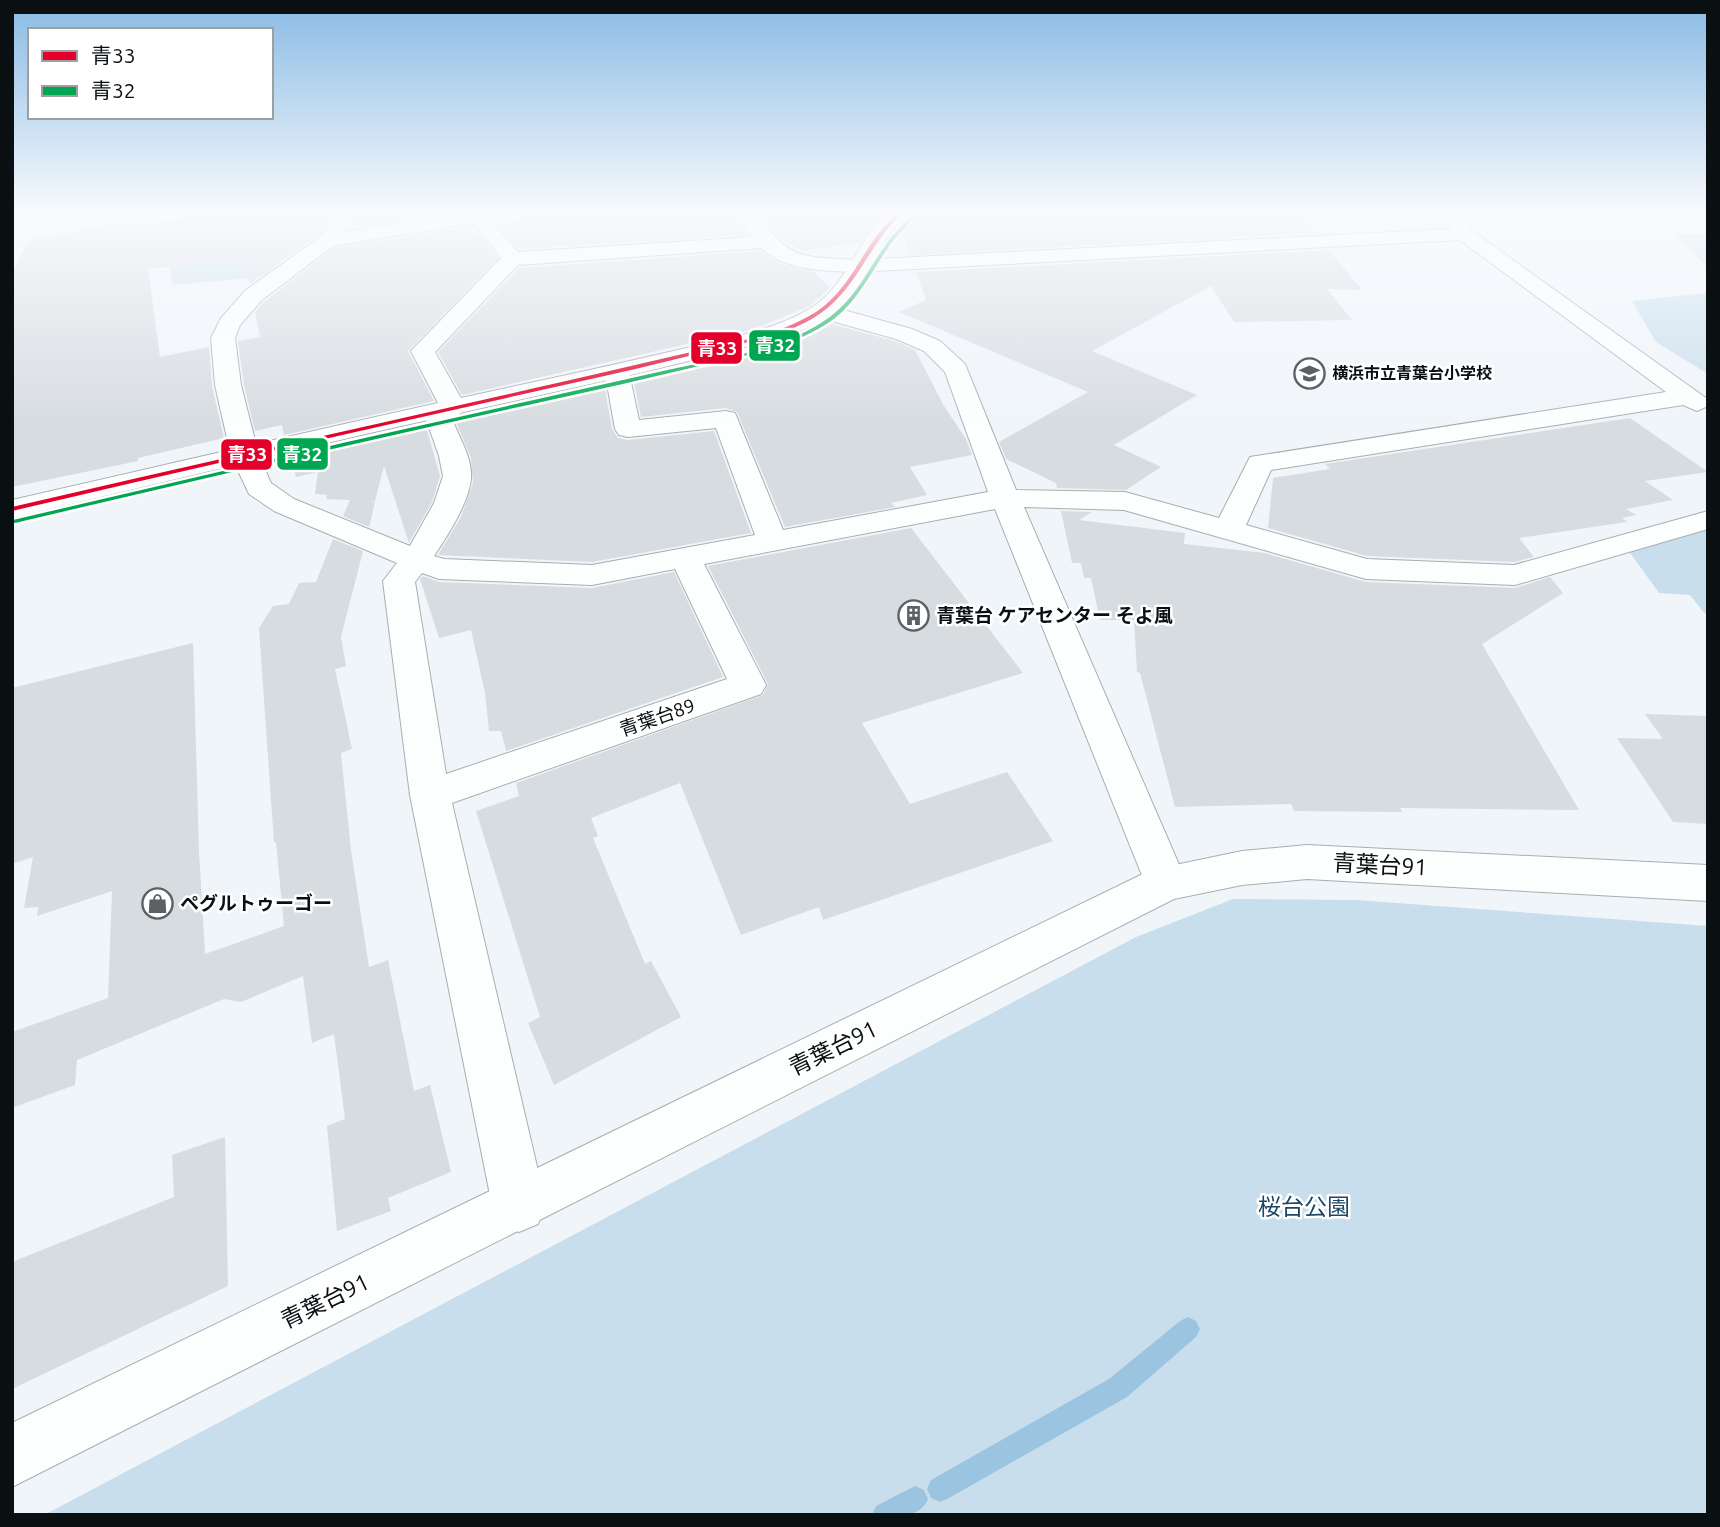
<svg xmlns="http://www.w3.org/2000/svg" width="1720" height="1527" font-family="Ubuntu,'Noto Sans JP',sans-serif">
<rect width="100%" height="100%" fill="#f0f5fa"/>
<path fill="#c9deed" d="M 1675,234 L 1708,234 L 1708,268 Z
M 314,237 L 260,277 L 173,285 L 166,249 Z
M 1708,293 L 1708,374 L 1656,342 L 1632,301 Z
M 1708,528 L 1708,614 L 1704,613 L 1690,595 L 1659,593 L 1628,550 Z
M 1233,899 L 1356,900 L 1708,926 L 1708,1515 L 44,1515 L 1136,937 Z"/>
<g fill="none" stroke-linecap="round" stroke-linejoin="round">
<path fill="#9ac4df" fill-rule="evenodd" d="M 1188,1317 L 1196,1321 L 1200,1329 L 1196,1337 L 1127,1397 L 949,1498 L 940,1502 L 931,1498 L 927,1489 L 931,1480 L 1109,1379 L 1180,1321 Z
M 915,1486 L 924,1490 L 928,1499 C 919,1521 892,1515 872,1515 L 876,1506 Z"/>
</g>
<path fill="#d7dce0" d="M 284,211 L 338,211 L 318,235 L 250,284 L 245,259 L 148,269 L 160,357 L 209,347 L 212,386 L 224,438 L 138,458 L 138,461 L 12,487 L 12,274 L 29,240 L 109,225 Z
M 363,211 L 450,211 L 451,212 L 350,228 Z
M 608,211 L 732,211 L 748,235 L 519,249 L 499,225 L 541,213 L 551,217 Z
M 757,211 L 887,211 L 861,242 L 802,251 L 779,237 Z
M 914,211 L 1298,211 L 1316,233 L 910,255 L 903,235 L 891,237 Z
M 461,228 L 466,228 L 470,234 L 477,232 L 498,258 L 408,351 L 434,401 L 284,435 L 282,425 L 255,431 L 244,385 L 238,341 L 260,337 L 255,312 L 264,302 L 334,248 Z
M 1329,250 L 1362,290 L 1327,289 L 1352,320 L 1234,322 L 1211,286 L 1092,351 L 1197,395 L 1114,445 L 1161,467 L 1126,490 L 1057,488 L 1056,483 L 1006,459 L 999,442 L 1088,392 L 899,312 L 926,300 L 916,272 Z
M 760,251 L 781,264 L 814,272 L 830,288 L 810,306 L 754,329 L 462,395 L 438,352 L 519,268 Z
M 824,322 L 895,341 L 915,350 L 944,406 L 966,439 L 972,455 L 910,467 L 927,495 L 891,503 L 895,507 L 785,527 L 737,412 L 726,408 L 641,417 L 633,377 L 786,340 Z
M 604,384 L 612,429 L 618,438 L 628,440 L 714,431 L 751,533 L 592,562 L 438,555 L 461,517 L 473,483 L 471,458 L 456,422 L 462,415 Z
M 1630,418 L 1708,472 L 1645,481 L 1673,500 L 1626,509 L 1636,515 L 1622,518 L 1627,522 L 1519,538 L 1534,557 L 1514,562 L 1367,556 L 1268,528 L 1273,478 L 1330,469 L 1325,464 Z
M 425,423 L 440,476 L 432,502 L 409,543 L 384,466 L 375,501 L 371,501 L 375,502 L 369,527 L 343,516 L 350,500 L 326,499 L 327,495 L 315,494 L 318,472 L 296,477 L 290,455 Z
M 1061,511 L 1092,512 L 1079,520 L 1185,533 L 1184,544 L 1265,553 L 1366,582 L 1515,588 L 1550,577 L 1563,593 L 1482,644 L 1579,810 L 1400,808 L 1402,812 L 1294,811 L 1291,804 L 1175,807 L 1140,673 L 1137,672 L 1134,620 L 1100,620 L 1091,578 L 1084,578 L 1081,563 L 1072,563 Z
M 911,528 L 1023,673 L 862,723 L 910,804 L 1007,772 L 1053,841 L 823,920 L 819,907 L 741,935 L 680,783 L 591,818 L 598,836 L 593,838 L 645,964 L 651,961 L 681,1017 L 554,1085 L 528,1023 L 540,1017 L 476,811 L 519,796 L 516,783 L 763,695 L 768,684 L 708,566 Z
M 333,539 L 363,551 L 341,637 L 346,666 L 335,669 L 352,749 L 341,753 L 351,850 L 369,967 L 388,960 L 414,1091 L 430,1085 L 451,1172 L 388,1198 L 391,1211 L 337,1231 L 327,1126 L 345,1119 L 334,1034 L 312,1043 L 303,976 L 241,1002 L 224,999 L 77,1060 L 75,1085 L 12,1108 L 12,1032 L 108,998 L 112,891 L 37,916 L 38,907 L 24,908 L 33,857 L 12,864 L 12,688 L 193,643 L 199,851 L 205,954 L 284,926 L 276,842 L 274,843 L 259,628 L 273,606 L 289,604 L 299,583 L 316,582 Z
M 674,572 L 723,677 L 506,751 L 501,731 L 489,731 L 485,693 L 471,630 L 439,638 L 420,579 L 423,576 L 439,582 L 592,588 Z
M 1645,714 L 1708,716 L 1708,824 L 1673,822 L 1617,738 L 1663,739 Z
M 225,1137 L 228,1286 L 12,1389 L 12,1262 L 174,1197 L 172,1155 Z"/>
<g fill="none" stroke-linecap="round" stroke-linejoin="round">
<defs>
<path id="street" d="M 341,211 L 360,211 L 344,232 L 477,211 L 513,211 L 511,216 L 491,220 L 518,252 L 753,237 L 735,211 L 754,211 C 790,259 797,257 857,260 L 1451,229 L 1440,212 L 1458,211 L 1471,230 L 1706,398 L 1708,406 L 1697,411 L 1683,405 L 1271,470 L 1246,525 L 1367,559 L 1514,565 L 1708,511 L 1708,529 L 1515,585 L 1366,579 L 1124,510 L 1024,507 L 1187,883 L 1181,896 L 1166,901 L 1151,896 L 1145,883 L 995,509 L 704,564 L 766,685 L 761,694 L 452,803 L 546,1205 L 538,1224 L 519,1232 L 500,1224 L 492,1205 L 410,795 L 383,581 L 397,563 L 274,511 L 249,494 L 231,456 L 215,385 L 211,338 L 221,318 L 246,290 L 320,237 ZM 474,223 L 501,258 L 411,351 L 439,405 L 426,419 L 439,456 L 443,476 L 434,503 L 410,546 L 294,499 L 271,483 L 259,456 L 241,385 L 235,338 L 240,325 L 262,300 L 333,246 ZM 1460,240 L 1666,392 L 1250,457 L 1219,518 L 1125,492 L 1016,490 L 965,364 L 940,341 L 912,329 L 822,304 L 814,306 L 811,311 L 814,316 L 896,339 L 924,351 L 945,372 L 988,492 L 783,530 L 735,413 L 726,411 L 639,420 L 629,373 L 626,368 L 617,366 L 608,368 L 605,373 L 615,429 L 619,435 L 628,437 L 716,428 L 755,535 L 592,565 L 444,559 L 434,556 C 448,535 473,497 471,472 C 470,454 459,437 453,421 L 466,407 L 435,352 L 518,265 L 761,248 C 785,271 826,271 857,272 ZM 675,569 L 727,679 L 446,774 L 415,582 L 422,573 L 439,579 L 592,585 Z"/>
<path id="secondary" d="M 891,211 L 911,211 L 887,237 L 864,277 L 841,307 L 814,325 L 785,337 L 644,372 L 361,435 L 12,518 L 12,500 C 183,461 353,421 525,384 C 582,372 639,359 695,346 C 735,337 776,329 811,308 C 848,285 857,238 891,211 Z
M 1307,845 L 1708,865 L 1708,901 L 1307,879 L 1242,885 L 1174,899 L 12,1487 L 12,1423 L 1151,870 L 1242,851 Z"/>
</defs>
<use href="#street" stroke="#a8aeb2" stroke-width="2"/>
<use href="#secondary" stroke="#a8aeb2" stroke-width="2"/>
<use href="#street" fill="#fdfefe" fill-rule="evenodd"/>
<use href="#secondary" fill="#fdfefe" fill-rule="evenodd"/>
<defs>
<path id="bus-1" d="M 900,211 L 904,211 C 896,220 887,228 880,239 C 862,264 848,294 821,313 C 785,338 739,344 697,354 C 656,364 615,374 573,383 C 386,425 199,467 12,511 L 12,507 C 197,464 381,423 566,381 C 611,371 655,360 700,350 C 740,341 781,334 816,312 C 845,293 858,261 878,234 C 885,225 892,218 900,211 Z"/>
<path id="bus-2" d="M 908,219 L 912,220 C 904,229 895,237 888,248 C 869,275 855,307 825,325 C 786,349 739,357 695,367 C 645,379 596,390 546,401 C 368,440 192,481 15,523 L 12,522 L 13,520 L 347,442 L 663,371 C 721,358 806,348 847,301 C 863,283 873,262 887,243 C 893,234 901,227 908,219 Z"/>
</defs>
<use href="#bus-1" stroke="#fff" stroke-width="5"/>
<use href="#bus-2" stroke="#fff" stroke-width="5"/>
<use href="#bus-1" fill="#e4002b" fill-rule="evenodd"/>
<use href="#bus-2" fill="#00a651" fill-rule="evenodd"/>
</g>
<linearGradient id="sky" x2="0" y2="1"><stop stop-color="#89bae4"/><stop offset="0.5" stop-color="#f8fafd"/><stop offset="1" stop-color="#f8fafd" stop-opacity="0"/></linearGradient>
<rect width="1720" height="425" fill="url(#sky)"/>
<defs>
<symbol id="school-ring" viewBox="-11 -11 22 22"><circle r="9.5" fill="#fff" stroke="#5a6063" stroke-width="1.5"/><path d="M0-5L7-2L0 1L-7-2ZM-4 1L0 2.5L4 1V4Q0 6-4 4Z" fill="#5a6063"/></symbol>
<symbol id="building-ring" viewBox="-11 -11 22 22"><circle r="9.5" fill="#fff" stroke="#5a6063" stroke-width="1.5"/><path d="M-4-6H4V6H1V3H-1V6H-4ZM-2.5-4.3h1.7v1.8h-1.7ZM.8-4.3h1.7v1.8H.8ZM-2.5-1h1.7V.8h-1.7ZM.8-1h1.7V.8H.8Z" fill="#5a6063"/></symbol>
<symbol id="shop-ring" viewBox="-11 -11 22 22"><circle r="9.5" fill="#fff" stroke="#5a6063" stroke-width="1.5"/><path d="M-5-2.5h2.3a2.7 3.5 0 0 1 5.4 0H5L5.5 6h-11ZM-1.5-2.5h3a1.5 2.3 0 0 0-3 0Z" fill="#5a6063"/></symbol>
</defs>
<g fill-rule="evenodd">
<use href="#school-ring" x="1292" y="356" width="35" height="35"/>
<use href="#building-ring" x="896" y="598" width="35" height="35"/>
<use href="#shop-ring" x="140" y="886" width="35" height="35"/>
</g>
<g text-anchor="middle" stroke-width="5" stroke-linejoin="round" paint-order="stroke">
<g font-size="16" font-weight="bold" fill="#0a0f12" stroke="#fff" text-anchor="start">
<text x="1332" y="379">横浜市立青葉台小学校</text>
</g>
<g font-size="19" font-weight="bold" fill="#0a0f12" stroke="#fff" text-anchor="start">
<text x="936" y="622">青葉台 ケアセンター そよ風</text>
<text x="180" y="910">ペグルトゥーゴー</text>
</g>
<g font-size="19" fill="#0a0f12" stroke="#fff">
<text transform="translate(657 717) rotate(-19)" y="7">青葉台89</text>
</g>
<g font-size="23" fill="#0a0f12" stroke="#fff">
<text transform="translate(1380 865) rotate(3)" y="8">青葉台91</text>
<text transform="translate(833 1048) rotate(-26)" y="8">青葉台91</text>
<text transform="translate(325 1301) rotate(-26)" y="8">青葉台91</text>
</g>
<g font-size="23" fill="#1c4863" stroke="#fff">
<text x="1304" y="1215">桜台公園</text>
</g>
</g>
<g stroke="#fff" stroke-width="2.5">
<rect x="748" y="329" width="53" height="33" rx="7" fill="#00a651"/>
<rect x="690" y="331" width="53" height="34" rx="7" fill="#e4002b"/>
<rect x="276" y="437" width="53" height="34" rx="7" fill="#00a651"/>
<rect x="220" y="438" width="53" height="33" rx="7" fill="#e4002b"/>
</g>
<g font-size="19" text-anchor="middle" font-weight="bold" fill="#fff">
<text x="775" y="352">青32</text>
<text x="717" y="355">青33</text>
<text x="302" y="461">青32</text>
<text x="247" y="461">青33</text>
</g>
<rect width="1720" height="1527" fill="none" stroke="#0a0f12" stroke-width="28"/>
<rect x="28" y="28" width="245" height="91" fill="#ffffff" stroke="#9d9fa0" stroke-width="2"/>
<rect x="42" y="51" width="35" height="10" fill="#e4002b" stroke="#9d9fa0" stroke-width="2"/>
<text x="91" y="63" font-size="21" fill="#0a0f12">青33</text>
<rect x="42" y="86" width="35" height="10" fill="#00a651" stroke="#9d9fa0" stroke-width="2"/>
<text x="91" y="98" font-size="21" fill="#0a0f12">青32</text>
</svg>
